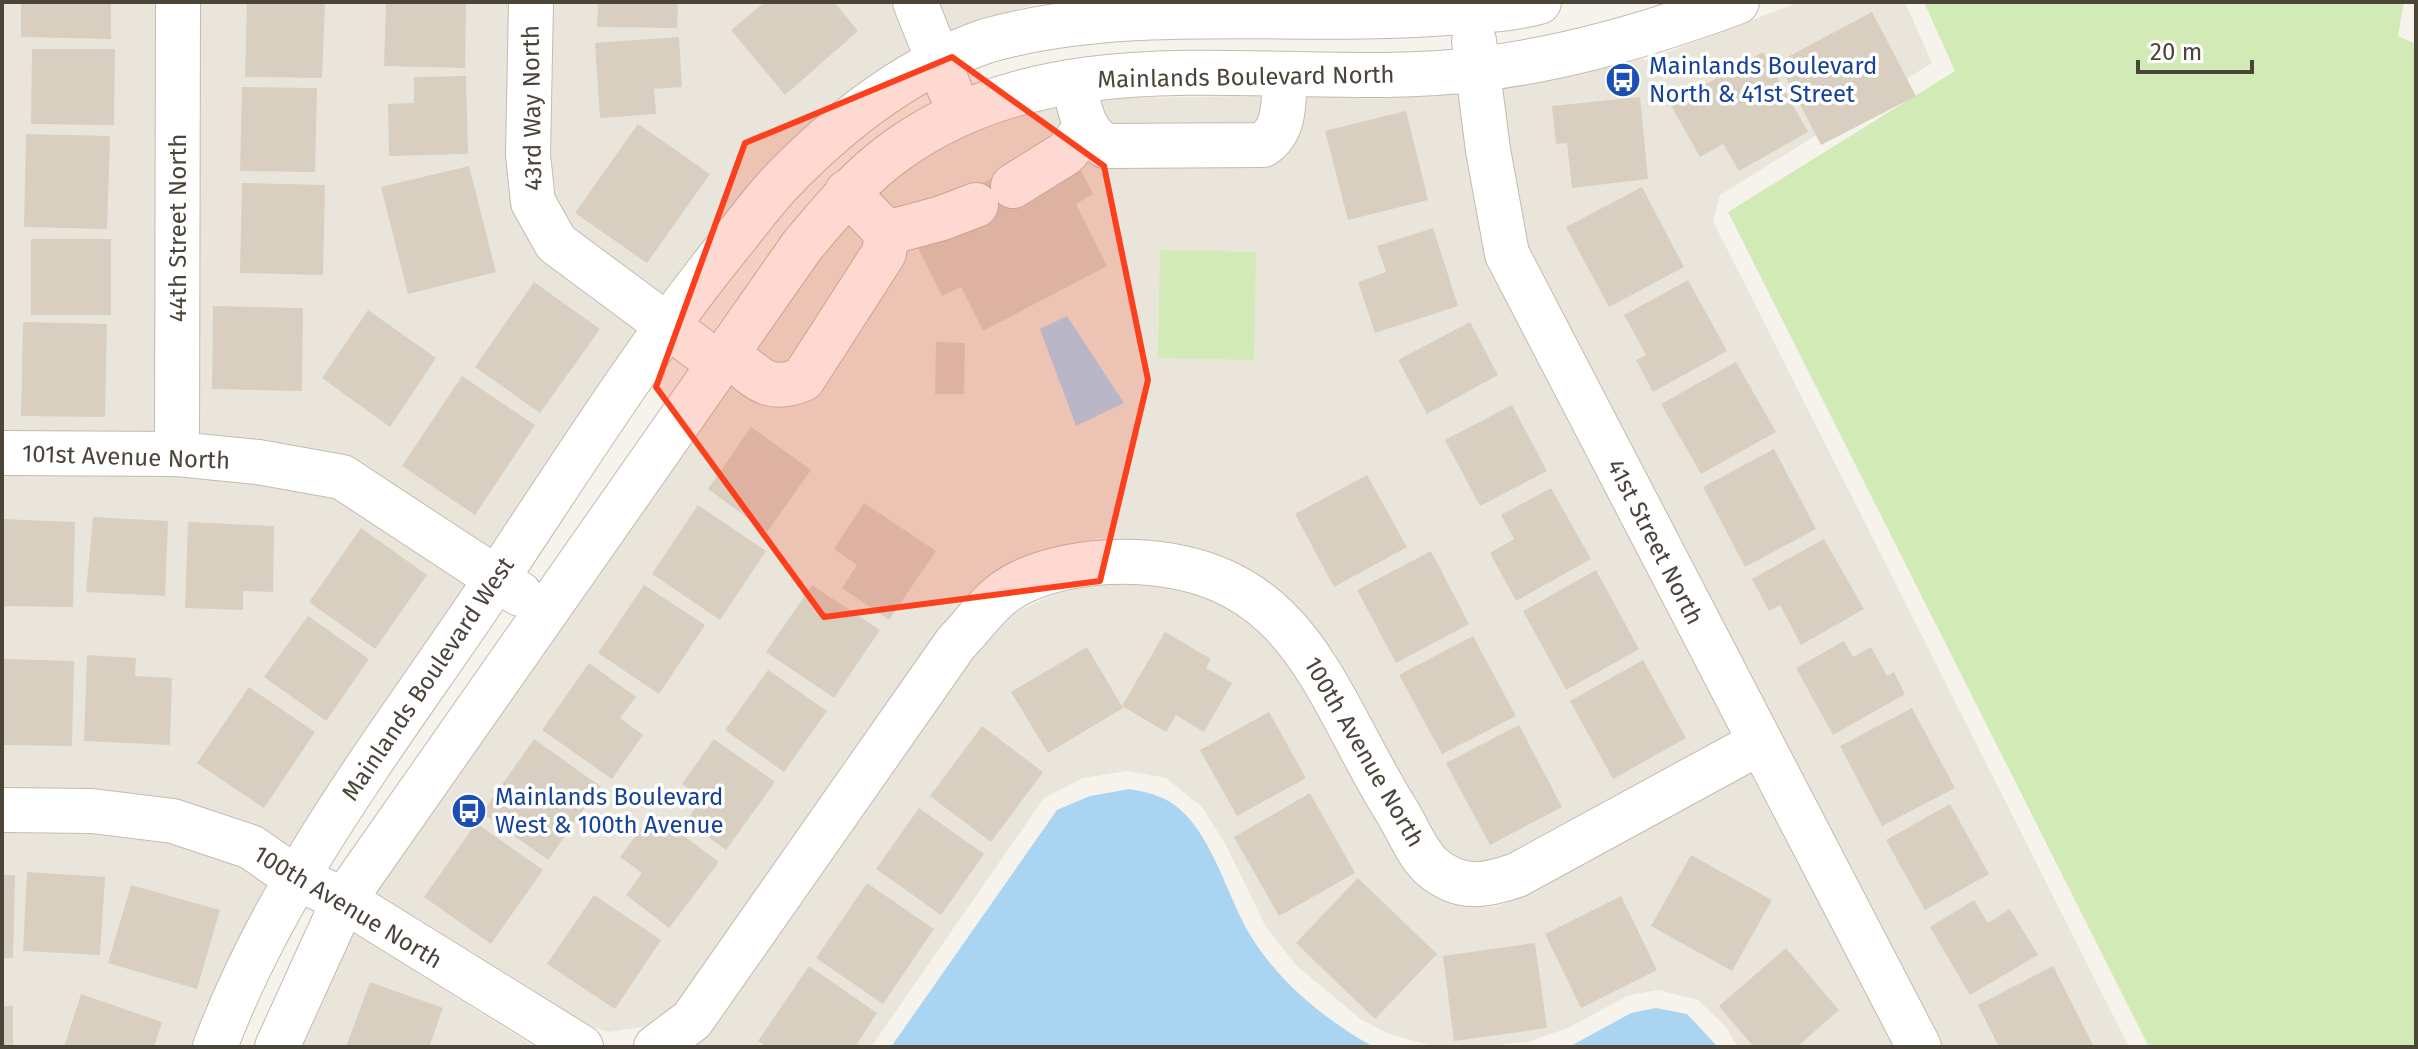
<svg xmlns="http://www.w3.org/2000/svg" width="2418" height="1049" font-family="'Fira Sans',sans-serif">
<rect width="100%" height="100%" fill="#f6f3ec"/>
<path fill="#eae5da" d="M 2,2 L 159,2 L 157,431 L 2,431 Z
M 198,2 L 511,2 L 508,155 L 638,331 L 491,549 L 345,455 L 261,440 L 197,433 Z
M 551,2 L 894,2 L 913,51 L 867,79 L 814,120 L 762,171 L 661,295 L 570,227 L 551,195 L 548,154 Z
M 937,2 L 1042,2 L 980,20 L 949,33 Z
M 1800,2 L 1905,2 L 1932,63 L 1720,195 L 1713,221 L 2129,1047 L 1942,1047 L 1526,246 L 1507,146 L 1501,88 L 1575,76 L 1643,58 L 1644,61 Z
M 1461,93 L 1490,265 L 1731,734 L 1509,854 L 1486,863 L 1466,862 L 1444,848 L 1405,786 L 1335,653 L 1285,596 L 1226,557 L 1165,542 L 1100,538 L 1045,551 L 678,1003 L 647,1026 L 609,1032 L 579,1023 L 373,893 L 817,260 L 863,206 L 911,166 L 967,135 L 1037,111 L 1118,98 Z
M 2,475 L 176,476 L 255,484 L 335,499 L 468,585 L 289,847 L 261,828 L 179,800 L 93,789 L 2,788 Z
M 1101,583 L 1158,586 L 1214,599 L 1261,632 L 1302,679 L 1422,886 L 1459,905 L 1495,907 L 1523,896 L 1751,773 L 1896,1047 L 1738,1047 L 1725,1026 L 1698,1000 L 1659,990 L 1629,995 L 1568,1028 L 1527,1042 L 1478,1047 L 1430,1045 L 1389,1034 L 1359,1018 L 1296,965 L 1266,927 L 1226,845 L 1202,807 L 1166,778 L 1128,771 L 1083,778 L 1044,798 L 871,1047 L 691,1047 L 971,658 L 1013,613 L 1055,594 Z
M 2,833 L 91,834 L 169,843 L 243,867 L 267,884 L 221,973 L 193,1047 L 2,1047 Z
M 351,931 L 535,1047 L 299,1047 Z"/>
<path fill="#d2eab5" d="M 1924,2 L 2404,2 L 2398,36 L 2416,44 L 2416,1047 L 2149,1047 L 1728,212 L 1955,71 Z
M 1160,250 L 1256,252 L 1254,360 L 1158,358 Z"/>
<path fill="#a9d4f2" d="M 1067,316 L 1124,403 L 1076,426 L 1040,329 Z
M 1130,789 C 1140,791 1151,793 1160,797 C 1209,816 1226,897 1252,938 C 1280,983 1328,1022 1374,1047 L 891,1047 L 1057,810 L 1090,796 Z
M 1656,1008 L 1687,1014 L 1718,1047 L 1569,1047 L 1631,1013 Z"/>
<path fill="#d8cfc1" d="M 21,2 L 111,2 L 111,39 L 21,37 Z
M 247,2 L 325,2 L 322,78 L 245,77 Z
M 386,2 L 466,2 L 465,68 L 384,66 Z
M 598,2 L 678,2 L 677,28 L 597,27 Z
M 765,2 L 834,2 L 858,31 L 785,95 L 731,30 Z
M 1872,12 L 1916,96 L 1821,145 L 1778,62 Z
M 679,37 L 682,87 L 654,89 L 656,114 L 600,118 L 595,43 Z
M 32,49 L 115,49 L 114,125 L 31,124 Z
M 1763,52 L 1808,132 L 1739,171 L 1723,144 L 1700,157 L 1670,104 Z
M 466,76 L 468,154 L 389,156 L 388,104 L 414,103 L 414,77 Z
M 242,87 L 317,88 L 315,172 L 240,171 Z
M 1640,97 L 1648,179 L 1572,188 L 1567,143 L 1556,144 L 1552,106 Z
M 1406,111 L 1428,200 L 1348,220 L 1325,131 Z
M 638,124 L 710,174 L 647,263 L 575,213 Z
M 26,134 L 110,136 L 107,229 L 24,227 Z
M 469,166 L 496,272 L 408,294 L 381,187 Z
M 1079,166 L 1093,194 L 1076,204 L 1107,266 L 983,331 L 961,287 L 942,296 L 918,248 L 981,216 L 968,190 L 1006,171 Z
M 242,183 L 325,185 L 323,275 L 240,273 Z
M 1642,187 L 1684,267 L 1609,307 L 1566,227 Z
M 1433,228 L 1458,306 L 1375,333 L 1358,282 L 1386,272 L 1377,246 Z
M 31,239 L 111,239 L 111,315 L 31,315 Z
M 1688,280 L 1727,351 L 1653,392 L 1636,360 L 1646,355 L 1624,315 Z
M 534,282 L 600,329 L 540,413 L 475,367 Z
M 213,306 L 303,308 L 302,391 L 212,389 Z
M 368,310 L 436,358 L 390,427 L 322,378 Z
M 23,322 L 107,324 L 105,417 L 21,416 Z
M 1470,322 L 1498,375 L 1427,414 L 1398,360 Z
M 936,342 L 965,343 L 964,394 L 935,394 Z
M 1736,362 L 1776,432 L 1701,474 L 1661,404 Z
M 462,376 L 535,425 L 475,515 L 402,466 Z
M 1512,405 L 1547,471 L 1480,506 L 1445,440 Z
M 751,427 L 811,470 L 767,532 L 708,489 Z
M 1774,449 L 1816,529 L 1745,567 L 1703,487 Z
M 1367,475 L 1407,547 L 1334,587 L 1295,514 Z
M 1551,488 L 1591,559 L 1516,601 L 1490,553 L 1514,539 L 1501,515 Z
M 864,503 L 936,551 L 889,620 L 842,588 L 857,565 L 834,549 Z
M 698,505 L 766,551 L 720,620 L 652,574 Z
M 93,517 L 168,521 L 165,596 L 86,592 Z
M 2,519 L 75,522 L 73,607 L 2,606 Z
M 188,522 L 274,526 L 273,592 L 243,591 L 243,610 L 185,608 Z
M 361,528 L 427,575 L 375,649 L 309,602 Z
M 1824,539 L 1864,609 L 1801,645 L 1780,605 L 1769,611 L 1752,579 Z
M 1431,551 L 1469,624 L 1396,663 L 1357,590 Z
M 1596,570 L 1639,649 L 1566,690 L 1523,611 Z
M 644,585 L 705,625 L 659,694 L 598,653 Z
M 812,585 L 880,630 L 834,698 L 766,652 Z
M 308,616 L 369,659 L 326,721 L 264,677 Z
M 1165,632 L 1211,659 L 1206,668 L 1232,683 L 1204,732 L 1176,715 L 1166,732 L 1122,706 Z
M 1473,636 L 1516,716 L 1442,754 L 1399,675 Z
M 1844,641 L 1853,657 L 1871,647 L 1887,676 L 1894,672 L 1905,694 L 1833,735 L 1796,668 Z
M 1087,647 L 1123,708 L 1048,753 L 1011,692 Z
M 87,655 L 136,658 L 135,676 L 172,678 L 170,745 L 84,741 Z
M 2,659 L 74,661 L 72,746 L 2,745 Z
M 1643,660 L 1686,738 L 1613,779 L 1570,701 Z
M 589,663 L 636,697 L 620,718 L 643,735 L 612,779 L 542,730 Z
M 768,670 L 827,711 L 784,772 L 725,730 Z
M 249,687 L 315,732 L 264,808 L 197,763 Z
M 1912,708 L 1955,788 L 1882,826 L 1840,746 Z
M 1269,712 L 1306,778 L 1237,816 L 1200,750 Z
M 1519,725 L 1562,807 L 1490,845 L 1446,763 Z
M 982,726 L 1043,772 L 991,842 L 930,796 Z
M 534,739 L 600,786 L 548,860 L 482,813 Z
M 714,739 L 775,782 L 726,850 L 686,821 L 702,799 L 682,784 Z
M 1310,793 L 1355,873 L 1279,916 L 1234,837 Z
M 1950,804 L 1989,874 L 1925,910 L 1886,840 Z
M 919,808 L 984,854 L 941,915 L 876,869 Z
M 653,813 L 719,862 L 669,928 L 626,895 L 642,873 L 620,857 Z
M 476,823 L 543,870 L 491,944 L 424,897 Z
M 1691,855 L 1772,900 L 1732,971 L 1651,926 Z
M 27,872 L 105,877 L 100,955 L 23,951 Z
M 2,875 L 15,875 L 13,958 L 2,958 Z
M 1358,878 L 1437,954 L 1375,1019 L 1296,943 Z
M 867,883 L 934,929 L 883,1004 L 816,958 Z
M 131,885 L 220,910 L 197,989 L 108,963 Z
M 594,895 L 661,940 L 615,1009 L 547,964 Z
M 1621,896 L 1657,970 L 1581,1008 L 1545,934 Z
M 1974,900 L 1988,923 L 2010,909 L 2038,955 L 1970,995 L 1930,927 Z
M 1535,943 L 1547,1028 L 1454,1041 L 1443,956 Z
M 1786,948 L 1839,1010 L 1797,1047 L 1754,1047 L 1719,1006 Z
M 809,966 L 877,1013 L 855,1047 L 767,1047 L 758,1041 Z
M 2053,966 L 2094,1047 L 1999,1047 L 1978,1005 Z
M 370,982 L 443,1008 L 429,1047 L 346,1047 Z
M 81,994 L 162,1022 L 154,1047 L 64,1047 Z
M 2,1006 L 13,1006 L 13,1047 L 2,1047 Z"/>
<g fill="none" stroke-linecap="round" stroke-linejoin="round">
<defs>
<path id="minor" d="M 531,2 L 528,155 L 533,202 L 556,243 L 719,364
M 915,2 L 950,90
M 1474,41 L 1488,150 L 1507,254 L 1919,1047
M 1074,82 C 1080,109 1081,130 1105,146 L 1263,145 C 1287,129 1283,100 1285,74
M 1013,186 L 1066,153 L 1086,128
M 887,233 L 942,218 L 976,205
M 727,353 C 755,375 766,395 803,379 L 884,253 L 887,233 L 847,192
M 2,453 L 177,454 L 258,462 L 342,477 L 520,594
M 177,454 L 178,2
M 2,810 L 92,811 L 173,821 L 251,847 L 294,877 L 344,900 L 581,1047
M 215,1047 C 280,873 399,726 501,572 C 573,464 642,354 723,253 C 743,229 761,203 782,181 C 839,122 908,68 986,41 C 1128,0 1299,25 1447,13 C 1478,11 1509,10 1539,2
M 277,1047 L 344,900 L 802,246 C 832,210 861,175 900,148 C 1069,29 1289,93 1480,69 C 1569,58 1653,33 1737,2
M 656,1047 L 692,1020 L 956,643 C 971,628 985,607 1002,594 C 1036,568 1094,560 1136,562 C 1301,570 1323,693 1396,810 C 1407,827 1417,854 1432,867 C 1460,891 1486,886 1517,875 L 1759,743"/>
</defs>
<use href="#minor" stroke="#c2bbae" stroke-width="46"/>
<use href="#minor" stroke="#fff" stroke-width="44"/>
</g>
<path fill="#fc3f1d" fill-opacity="0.2" stroke="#fc3f1d" stroke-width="6" stroke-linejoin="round" d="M 952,57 L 1104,166 L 1148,380 L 1100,581 L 824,617 L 656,387 L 745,143 Z"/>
<defs>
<symbol id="bus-disc" viewBox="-11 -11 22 22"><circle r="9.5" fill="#1a4fb4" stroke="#fff"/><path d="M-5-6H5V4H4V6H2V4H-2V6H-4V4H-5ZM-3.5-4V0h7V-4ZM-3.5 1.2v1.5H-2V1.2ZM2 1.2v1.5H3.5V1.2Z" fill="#fff"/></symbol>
</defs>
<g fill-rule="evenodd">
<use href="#bus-disc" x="1603" y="60" width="40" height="40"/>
<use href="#bus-disc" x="449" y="791" width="40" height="40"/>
</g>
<g text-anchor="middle" stroke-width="7" stroke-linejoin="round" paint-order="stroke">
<g font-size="24" fill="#164399" stroke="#fff" text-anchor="start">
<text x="1649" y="74">Mainlands Boulevard<tspan x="1649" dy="28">North &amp; 41st Street</tspan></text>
<text x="495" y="805">Mainlands Boulevard<tspan x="495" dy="28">West &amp; 100th Avenue</tspan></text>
</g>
<g font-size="24" fill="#4b4439" stroke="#fff">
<text transform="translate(1246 77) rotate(-1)" y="8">Mainlands Boulevard North</text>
<text transform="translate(532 108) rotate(-91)" y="8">43rd Way North</text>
<text transform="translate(178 228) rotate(-90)" y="8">44th Street North</text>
<text transform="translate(126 457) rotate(2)" y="8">101st Avenue North</text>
<text transform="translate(1655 542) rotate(63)" y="8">41st Street North</text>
<text transform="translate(428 679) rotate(-56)" y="8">Mainlands Boulevard West</text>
<text transform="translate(1364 752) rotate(60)" y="8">100th Avenue North</text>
<text transform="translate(348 907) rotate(31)" y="8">100th Avenue North</text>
</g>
</g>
<rect width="2418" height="1049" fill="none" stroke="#4b4439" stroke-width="8"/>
<path d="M2138 60v12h114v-12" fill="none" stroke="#4b4439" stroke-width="4"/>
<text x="2150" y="60" font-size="24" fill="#4b4439" stroke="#ffffff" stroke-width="6" paint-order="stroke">20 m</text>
</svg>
